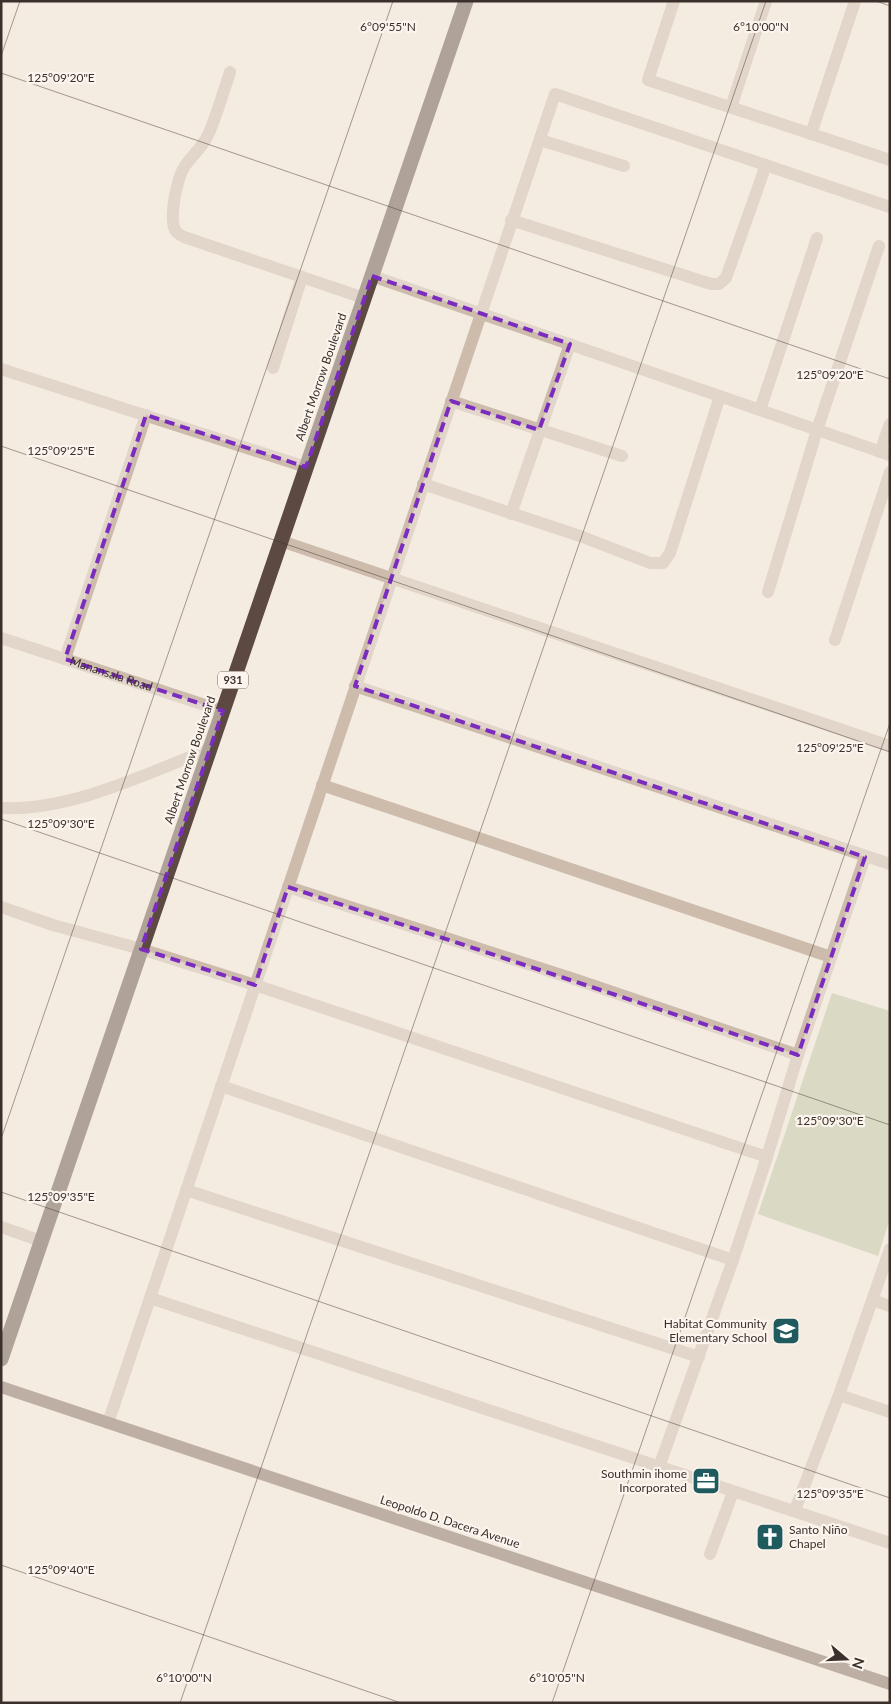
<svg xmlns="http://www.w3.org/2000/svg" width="891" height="1704" font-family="Lato,sans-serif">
<rect width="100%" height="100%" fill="#f4ebe1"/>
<path fill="#b8c4a0" d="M 832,993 L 890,1011 L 890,1218 L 878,1256 L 758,1214 Z"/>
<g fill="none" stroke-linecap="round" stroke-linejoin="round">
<g stroke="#cdbbac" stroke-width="12">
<path d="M 674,1 L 648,80 L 890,160"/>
<path d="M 230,72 C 223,93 217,115 208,135 C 202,148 193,154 185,166 C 177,177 169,217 175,230 C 177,233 180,235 184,237 L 364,298"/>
<path d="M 731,107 L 766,1"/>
<path d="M 811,134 L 855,1"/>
<path d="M 540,140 L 624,166"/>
<path d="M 511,220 L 711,284 L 719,284 L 726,278 L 766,165"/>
<path d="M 372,276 L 890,455"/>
<path d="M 273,368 L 302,277"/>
<path d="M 1,369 L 306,467"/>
<path d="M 451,401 L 622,456"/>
<path d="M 760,410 L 817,238"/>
<path d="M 880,452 L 890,424"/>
<path d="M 423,484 L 580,536 L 650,563 L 663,563 L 670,553 L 720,396"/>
<path d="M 511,514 L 570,344"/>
<path d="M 281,541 L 890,746"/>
<path d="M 768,592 L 817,430 L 879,246"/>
<path id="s1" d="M 1,638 L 223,711"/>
<path d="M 835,640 L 890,472"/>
<path d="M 65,659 L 146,415"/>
<path d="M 355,686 L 890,864"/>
<path d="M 322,785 L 831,957"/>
<path d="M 1,808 C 72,811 145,774 210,749"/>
<path d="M 288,887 L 577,980 L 798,1055"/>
<path d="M 1,907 L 53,925 L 141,949 L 255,985 L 767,1157"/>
<path d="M 221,1086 L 733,1260"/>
<path d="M 186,1190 L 699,1357"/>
<path d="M 1,1227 L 41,1241"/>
<path d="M 150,1298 L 890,1543"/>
<path d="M 872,1300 L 890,1306"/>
<path d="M 839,1395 L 890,1412"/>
<path d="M 108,1423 L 555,94 L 890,207"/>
<path d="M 659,1467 L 733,1260 L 767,1157 L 798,1055 L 865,857"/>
<path d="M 795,1510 L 839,1395 L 890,1249"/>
<path d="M 710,1554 L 733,1492"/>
</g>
<path stroke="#7d675c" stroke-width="12" d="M 1,1387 L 890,1684"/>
<path stroke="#5c4a42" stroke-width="15" d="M 1,1359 L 466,1"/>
</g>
<path d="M0 0H891V1704H0ZM 372,276 L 570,344 L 539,430 L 451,401 L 355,686 L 865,857 L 798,1055 L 288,887 L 255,985 L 141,949 L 223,711 L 65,659 L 146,415 L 306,467 Z" fill="#f4ebe1" fill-opacity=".55" fill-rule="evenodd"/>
<path fill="none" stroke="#7b2cbf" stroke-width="4" stroke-dasharray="10 6" stroke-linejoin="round" d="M 372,276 L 570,344 L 539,430 L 451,401 L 355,686 L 865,857 L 798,1055 L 288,887 L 255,985 L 141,949 L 223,711 L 65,659 L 146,415 L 306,467 Z"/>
<path fill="none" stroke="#3b302b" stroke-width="1" stroke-opacity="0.45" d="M 876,1 L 890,6M 1,56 L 20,1M 1,73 L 890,379M 1,446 L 890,752M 1,819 L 890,1125M 1,1139 L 393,1M 1,1192 L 890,1498M 1,1565 L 401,1703M 180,1703 L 766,1M 552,1703 L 890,723"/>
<defs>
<symbol id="school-square" viewBox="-11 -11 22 22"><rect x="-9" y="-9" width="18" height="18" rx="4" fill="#1f5a5e" stroke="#fbf5ee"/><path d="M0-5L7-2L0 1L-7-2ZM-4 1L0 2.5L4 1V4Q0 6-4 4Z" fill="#fff"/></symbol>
<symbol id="office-square" viewBox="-11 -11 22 22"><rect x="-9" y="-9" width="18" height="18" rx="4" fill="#1f5a5e" stroke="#fbf5ee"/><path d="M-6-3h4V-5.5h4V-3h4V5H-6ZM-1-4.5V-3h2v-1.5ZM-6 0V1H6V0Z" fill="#fff"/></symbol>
<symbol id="church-square" viewBox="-11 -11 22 22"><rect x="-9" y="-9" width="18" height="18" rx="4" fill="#1f5a5e" stroke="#fbf5ee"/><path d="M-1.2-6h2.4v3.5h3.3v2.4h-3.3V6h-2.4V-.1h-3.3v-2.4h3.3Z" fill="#fff"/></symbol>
</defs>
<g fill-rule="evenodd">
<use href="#school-square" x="770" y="1315" width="32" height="32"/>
<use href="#office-square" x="690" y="1465" width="32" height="32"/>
<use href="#church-square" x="754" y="1521" width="32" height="32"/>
</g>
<g text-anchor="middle" stroke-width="4.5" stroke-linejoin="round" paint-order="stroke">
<rect fill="#fbf5ee" stroke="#756b66" stroke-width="1" x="218" y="671.5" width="30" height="17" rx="4"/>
<g font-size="11" font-weight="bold" fill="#3b302b">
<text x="233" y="684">931</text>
</g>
<g font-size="12" fill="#3b302b" stroke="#fbf5ee">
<text transform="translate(321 377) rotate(-71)" y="4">Albert Morrow Boulevard</text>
<text dy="4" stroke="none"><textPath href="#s1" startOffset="116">Manansala Road</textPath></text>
<text transform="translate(190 760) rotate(-71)" y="4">Albert Morrow Boulevard</text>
<text transform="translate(450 1522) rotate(18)" y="4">Leopoldo D. Dacera Avenue</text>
</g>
<g font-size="12" fill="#3b302b" stroke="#fbf5ee" text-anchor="end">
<text x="767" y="1328">Habitat Community<tspan x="767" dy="14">Elementary School</tspan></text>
<text x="687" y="1478">Southmin ihome<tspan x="687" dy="14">Incorporated</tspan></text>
<text x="789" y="1534" text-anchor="start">Santo Niño<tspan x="789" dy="14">Chapel</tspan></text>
</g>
</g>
<g font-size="12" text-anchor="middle" fill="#3b302b" stroke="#fbf5ee" stroke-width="4.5" stroke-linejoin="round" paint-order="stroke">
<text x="388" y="31">6°09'55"N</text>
<text x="761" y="31">6°10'00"N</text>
<text x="61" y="82">125°09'20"E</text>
<text x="830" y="379">125°09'20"E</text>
<text x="61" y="455">125°09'25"E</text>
<text x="830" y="752">125°09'25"E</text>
<text x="61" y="828">125°09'30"E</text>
<text x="830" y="1125">125°09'30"E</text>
<text x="61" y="1201">125°09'35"E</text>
<text x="830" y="1498">125°09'35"E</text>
<text x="61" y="1574">125°09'40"E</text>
<text x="184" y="1682">6°10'00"N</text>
<text x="557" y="1682">6°10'05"N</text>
</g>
<rect width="891" height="1704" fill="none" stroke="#3b302b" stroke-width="5"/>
<g transform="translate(846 1659) rotate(109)" stroke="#fbf5ee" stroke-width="4" paint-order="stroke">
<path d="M0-4L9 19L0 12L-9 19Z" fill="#3b302b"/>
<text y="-8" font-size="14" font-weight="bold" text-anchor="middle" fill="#3b302b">N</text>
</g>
</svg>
